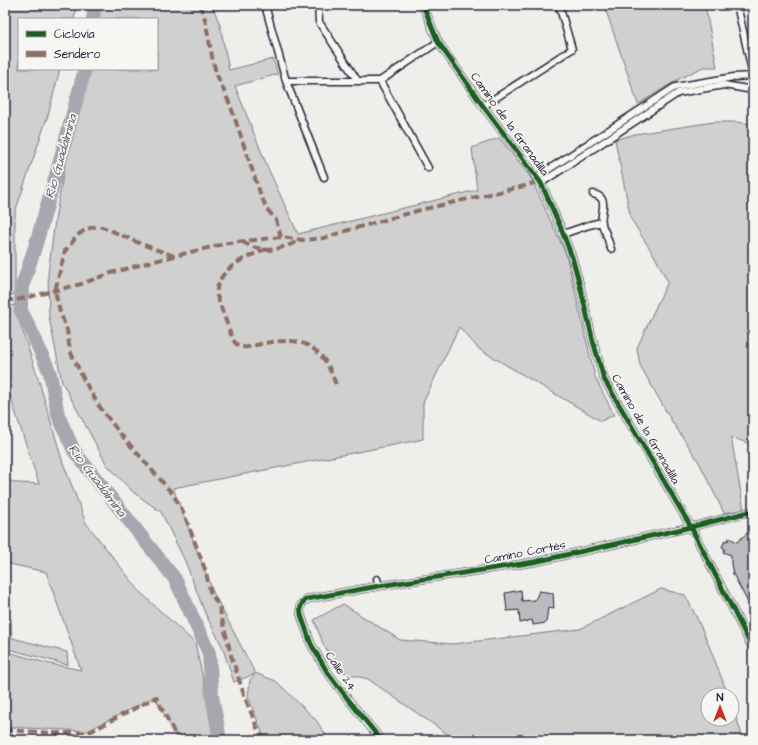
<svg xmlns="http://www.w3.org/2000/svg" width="758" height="745" font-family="'Architects Daughter',sans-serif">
<rect width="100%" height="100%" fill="#eeeeeb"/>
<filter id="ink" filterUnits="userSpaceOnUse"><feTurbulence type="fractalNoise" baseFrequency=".025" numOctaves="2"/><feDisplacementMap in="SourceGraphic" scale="8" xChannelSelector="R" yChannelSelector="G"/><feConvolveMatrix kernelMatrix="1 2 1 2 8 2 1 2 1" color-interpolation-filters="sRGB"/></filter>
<g filter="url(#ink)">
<path fill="#d0d0d1" stroke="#797986" d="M 5,5 L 77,5 L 74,19 L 19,19 L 19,69 L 60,69 L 48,115 L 15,212 L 15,294 L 5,296 Z
M 99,5 L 212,5 L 220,25 L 229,70 L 273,59 L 278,74 L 235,86 L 267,166 L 298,234 L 477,190 L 472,148 L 499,138 L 530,176 L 566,254 L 595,377 L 614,415 L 601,421 L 479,349 L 459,327 L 423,403 L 423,439 L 414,441 L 173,488 L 214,594 L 255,673 L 276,681 L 316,720 L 329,740 L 265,740 L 248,697 L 250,680 L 255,674 L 234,682 L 222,646 L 205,613 L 185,561 L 161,512 L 133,492 L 107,465 L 62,382 L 49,317 L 48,274 L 55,220 L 68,148 L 87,69 L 157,69 L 157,19 L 96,19 Z
M 604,5 L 705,5 L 717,67 L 703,67 L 677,80 L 638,104 Z
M 714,122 L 735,122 L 753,124 L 753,445 L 731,437 L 744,510 L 724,513 L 699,462 L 671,420 L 640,365 L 637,348 L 658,302 L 668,282 L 655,257 L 631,219 L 615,140 L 635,134 Z
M 14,305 L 39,381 L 62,460 L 86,523 L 141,593 L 195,643 L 217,740 L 178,740 L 155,697 L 87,731 L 5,727 L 5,651 L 46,663 L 81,670 L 46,572 L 5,563 L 5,479 L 17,483 L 39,484 L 11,399 L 5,376 L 5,307 Z
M 661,589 L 685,595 C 703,627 715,661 728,695 L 708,695 L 708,719 L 732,719 L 732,706 L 744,740 L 456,740 L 368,679 L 345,673 L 324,646 L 314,620 L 343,604 L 400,640 L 453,644 L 580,629 Z
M 5,611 L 6,611 L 7,620 L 11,619 L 12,638 L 67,652 L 68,665 L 5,648 Z"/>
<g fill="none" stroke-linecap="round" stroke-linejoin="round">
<path stroke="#a7a7af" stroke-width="14" d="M 93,19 L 95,5
M 85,69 L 58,168 L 35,247 L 23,284 L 21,299 L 21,311 L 29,326 L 50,373 L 58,415 L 74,451 L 175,579 L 209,653 L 212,696 L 220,740"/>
</g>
<path fill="#bbbbbf" stroke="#22223b" d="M 753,531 L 753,612 L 733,574 L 731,564 L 731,555 L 723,552 L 725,549 L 722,547 L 725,540 L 728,541 L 729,538 L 737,542 L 746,534 Z
M 521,590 L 522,601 L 535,600 L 539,591 L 553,593 L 554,609 L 548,608 L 546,623 L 533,625 L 532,620 L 520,623 L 519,610 L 507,611 L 505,593 Z"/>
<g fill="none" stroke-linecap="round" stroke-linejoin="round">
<defs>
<path id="minor" d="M 265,5 L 286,81
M 318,5 L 319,22 L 357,80
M 423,5 L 438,42 L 483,106 L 541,183 L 560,226 L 572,257 L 579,282 L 593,341 L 604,379 L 691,527 L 753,649
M 737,5 L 753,75
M 483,106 L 572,49 L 559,5
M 428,168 L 380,81 L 438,42
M 324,177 L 286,81 L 380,81
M 537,177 L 675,87 L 734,77 L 753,76
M 541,183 L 678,93 L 724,85 L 753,90
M 593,194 C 611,198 599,213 602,224 C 603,229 606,232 607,237 C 609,241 609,245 611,249
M 563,234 L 589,225 L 602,222
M 377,579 L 379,586
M 381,740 L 347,698 L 326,670 L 311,644 L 301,615 C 300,608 300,603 307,599 L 379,586 L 534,562 L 691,527 L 753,511"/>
</defs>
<use href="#minor" stroke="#22223b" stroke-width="9"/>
<use href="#minor" stroke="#f6f6f2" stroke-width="6"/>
<path stroke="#8d6e63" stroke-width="4" stroke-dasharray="8 4" stroke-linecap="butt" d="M 200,5 L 205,19 L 213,62 L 217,75 L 231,107 L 261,196 L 267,209 L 276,220 L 281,237
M 242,242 C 247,244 252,247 257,248 C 272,253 287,246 301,240
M 266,249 C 246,257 214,270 217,296 L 233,340 C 236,344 238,347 243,347 C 249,348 255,345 261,344 C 281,340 304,337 319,354 C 328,362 331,373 336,384
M 174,256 L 139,243 L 110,230 L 102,227 L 93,227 L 85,230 L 78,235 L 65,251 L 55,291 L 60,312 L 67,330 L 70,351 L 84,380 L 99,406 L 118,431 L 171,492 L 180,505 L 186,519 L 206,572 L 210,591 L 219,607 L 231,655 L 244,695 L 262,740
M 5,301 L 21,299 L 81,284 L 111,273 L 150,262 L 228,243 L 281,237 L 303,240 L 324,238 L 349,230 L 420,210 L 529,185 L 539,180
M 5,730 L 55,733 L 88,733 L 156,697 L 178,740"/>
<defs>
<path id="cycleway" d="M 423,5 L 438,42 L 483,106 L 541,183 L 560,226 L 572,257 L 579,282 L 593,341 L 604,379 L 691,527 L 753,649
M 381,740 L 347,698 L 326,670 L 311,644 L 301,615 C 300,608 300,603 307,599 L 379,586 L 534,562 L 691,527 L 753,511"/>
</defs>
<use href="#cycleway" stroke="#f6f6f2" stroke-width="8"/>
<use href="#cycleway" stroke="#1b5e20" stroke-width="5"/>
</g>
</g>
<g text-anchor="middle" stroke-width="3.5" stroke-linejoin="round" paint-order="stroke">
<g font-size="12" fill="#22223b" stroke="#f6f6f2">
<text transform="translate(510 124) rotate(54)" y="4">Camino de la Granadilla</text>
<text transform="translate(646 429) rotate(60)" y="4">Camino de la Granadilla</text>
<text transform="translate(525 552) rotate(-11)" y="4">Camino Cortés</text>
<text transform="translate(341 671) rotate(55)" y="4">Calle 24</text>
</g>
<g font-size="13" font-style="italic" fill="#575769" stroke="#f6f6f2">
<text transform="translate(60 156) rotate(-74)" y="5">Rio Guadalmina</text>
<text transform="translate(98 480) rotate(53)" y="5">Rio Guadalmina</text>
</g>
</g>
<rect width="758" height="745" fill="none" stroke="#f6f6f2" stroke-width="20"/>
<rect x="10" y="10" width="738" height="725" fill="none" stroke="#22223b" stroke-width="1.5" filter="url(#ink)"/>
<rect x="18" y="18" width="140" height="52" fill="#f6f6f2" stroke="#a1a1a9"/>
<rect x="26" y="31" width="20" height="6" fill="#1b5e20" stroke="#a1a1a9"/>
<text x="54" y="38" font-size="12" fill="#22223b">Ciclovía</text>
<rect x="26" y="51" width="20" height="6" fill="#8d6e63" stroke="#a1a1a9"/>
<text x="54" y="58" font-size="12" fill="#22223b">Sendero</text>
<g transform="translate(720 707)"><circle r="19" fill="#f6f6f2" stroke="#a1a1a9"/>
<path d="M0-3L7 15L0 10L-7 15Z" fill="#c8321e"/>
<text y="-6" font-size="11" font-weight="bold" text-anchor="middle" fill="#22223b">N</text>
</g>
</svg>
